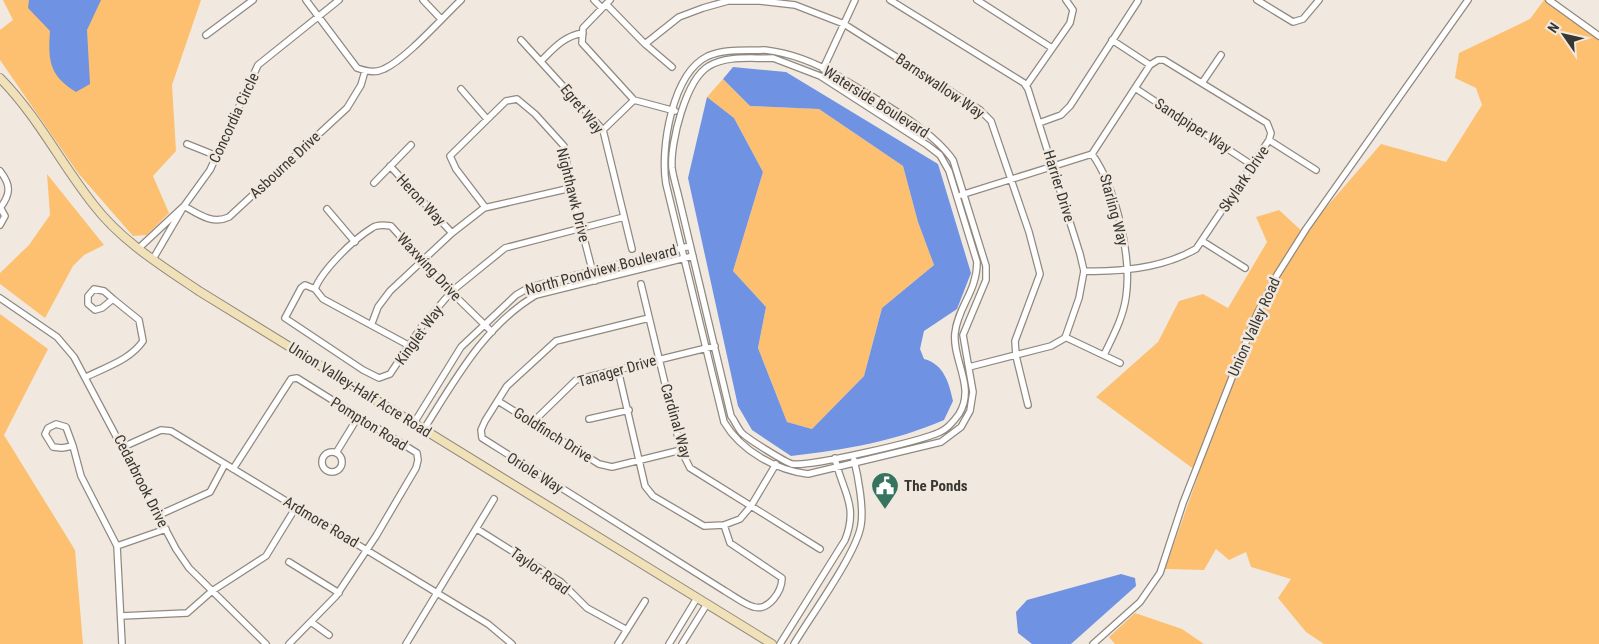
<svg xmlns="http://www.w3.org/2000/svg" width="1599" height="644" font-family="'Roboto Condensed',sans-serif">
<rect width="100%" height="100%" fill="#f1e9df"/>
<path fill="#fdc070" d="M 3,0 L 201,0 L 172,85 L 176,151 L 153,176 L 169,213 L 147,235 L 133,236 L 78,173 L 0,60 L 0,30 L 13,20 Z
M 1544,0 L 1551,0 L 1599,32 L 1599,644 L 1324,644 L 1306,632 L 1278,598 L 1291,579 L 1251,567 L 1246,552 L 1229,560 L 1216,549 L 1204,570 L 1165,569 L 1199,473 L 1096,397 L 1158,342 L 1179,301 L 1203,294 L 1228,308 L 1267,242 L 1256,217 L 1279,210 L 1304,233 L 1381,144 L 1446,162 L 1482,105 L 1476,88 L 1455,78 L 1459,53 L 1530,19 Z
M 723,79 L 750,106 L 819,109 L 903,166 L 918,222 L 934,265 L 882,308 L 864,376 L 812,429 L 787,422 L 758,348 L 766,307 L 733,271 L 763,172 L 734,118 L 707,97 Z
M 47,174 L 104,245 L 84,255 L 73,266 L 45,318 L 0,284 L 0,273 L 29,245 L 50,215 Z
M 0,314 L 48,349 L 4,435 L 75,550 L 83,644 L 0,644 Z
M 1135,613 L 1182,629 L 1204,644 L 1115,644 L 1109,637 Z"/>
<path fill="#6f93e2" d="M 29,0 L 101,0 L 87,30 L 90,84 L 76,92 C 49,76 48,60 50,31 L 28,8 Z
M 733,67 L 786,72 L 938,164 L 971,273 L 957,309 L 924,331 L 920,349 L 924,359 C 944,364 949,383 953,401 L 944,420 C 896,441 844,450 791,456 L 752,430 L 738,406 L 688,178 L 707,97 L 734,118 L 763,172 L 733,271 L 766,307 L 758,348 L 787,422 L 812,429 L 864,376 L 882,308 L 934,265 L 918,222 L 903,166 L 819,109 L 750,106 L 723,79 Z
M 1121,574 L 1135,578 L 1136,586 L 1071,644 L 1032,644 L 1018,633 L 1016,612 L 1027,600 Z"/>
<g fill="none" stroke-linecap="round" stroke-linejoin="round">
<defs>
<path id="street" d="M 306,0 L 357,68 C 365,71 376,73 384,69 C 406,59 442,18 461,0
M 339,0 L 258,65 L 210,170 L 184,206 C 198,214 213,225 229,217 L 347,108 L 361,85 L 365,71
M 423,0 L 441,19
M 594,0 L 602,8
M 610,0 L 583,28 L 582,43 L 634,100
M 890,0 L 1024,83 L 1028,89 L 1080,254 L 1084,271 L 1079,298 L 1065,338 L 1051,346 L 969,367
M 977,0 L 1052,48
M 1257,0 L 1293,22 L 1303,19 L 1319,0
M 1549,0 L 1599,36
M 606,4 L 645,44 L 672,67
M 206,35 L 253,0
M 521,40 L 603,130 L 632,249
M 1112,40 L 1150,65
M 645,44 L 679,17 L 703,8 L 728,1 L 760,1 L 795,5 L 844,24 L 980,110 L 991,121 L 1029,232 L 1040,274 L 1015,341 L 1016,356 L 1028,405
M 765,50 C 790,53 816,63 838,76 C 873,98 929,126 953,160 L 986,266 L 986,280 L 963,335 L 973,392 L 970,411 L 961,427 L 941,442 L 808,474 C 776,470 741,451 724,422 L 666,184 C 660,149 672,73 708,56 C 726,48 747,51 765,50 Z
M 773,58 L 820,76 L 927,145 L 940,155 L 949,171 L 977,262 C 977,292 958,306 955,333 C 952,360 976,387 959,414 C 954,421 947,429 940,432 C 921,441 810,467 792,464 C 785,462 746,438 741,432 C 737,427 735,421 731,416 L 678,194 C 676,186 673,176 672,168 C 670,143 686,79 709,66 C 727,55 752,59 773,58 Z
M 541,61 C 554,48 564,36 583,33
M 823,69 L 855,0
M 1202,83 L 1221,55
M 1026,86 L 1070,23 L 1073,10 L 1066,0
M 1135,88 L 1252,165
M 461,89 L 487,119
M 1039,123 L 1061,115 L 1070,106 L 1138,1
M 603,130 L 634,100 L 675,111
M 1269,140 L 1316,170
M 187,144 L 217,156
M 1092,154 C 1116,188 1132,256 1126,297 C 1123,318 1113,336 1104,355
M 390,166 L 452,233
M 0,171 C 11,185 11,194 0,208
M 374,183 L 411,145
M 961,195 L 1092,154 L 1150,65 L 1158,60 L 1164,60 L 1267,123 L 1271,133 L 1269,140 L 1196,249 C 1163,268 1121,272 1084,271
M 0,207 L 5,216 L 0,225
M 485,207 L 456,169 L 450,156 L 506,101 L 517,99 L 535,114 L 564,146 L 571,188 L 595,281
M 327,209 L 355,242
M 1202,241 L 1245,268
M 139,248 L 184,206 L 153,259
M 641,284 L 681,450 L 690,468 L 820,549
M 94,289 L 104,291 L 113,299 L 102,308 L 95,310 L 88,304 L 88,296 Z
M 315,289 L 305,285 L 301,288 L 285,318 L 363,370 L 379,378 L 390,374 L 422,326 L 452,291 L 505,248 L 624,217
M 0,298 L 57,337 L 74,357 L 176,549 L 189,568 L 266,644
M 649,318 L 556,341 L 507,386 L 485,421 L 481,430 L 482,438 L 725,591 C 734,596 745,605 754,607 C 769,611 782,591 782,578 L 730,543 L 724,525
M 372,323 L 378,307 L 390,291 L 452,233 L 484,208 L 571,188
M 1065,337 L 1120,363
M 408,345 L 323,299 L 315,289 C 322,270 354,239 372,228 C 377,224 385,225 391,226 L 446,287 L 492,332
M 618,370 L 645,486 L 653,496 L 704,526 L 724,525 L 740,519 L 751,506 L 776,464
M 86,377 C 106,367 130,360 143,341 L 139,320 L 113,299
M 498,401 L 599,464 L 612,467 L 681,450
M 589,419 L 629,410
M 533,422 L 576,380 L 715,346
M 414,423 L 461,347 L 516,295 L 530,287 L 690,246
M 56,424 L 66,427 L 73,446 L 62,448 L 53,447 L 45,434 L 48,428 Z
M 424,429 C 455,380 484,326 536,295 L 693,256
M 73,446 L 81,476 L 117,546 L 122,644
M 123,447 L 161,430 L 171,431 L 488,624 L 512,644
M322 462a10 10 0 1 1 20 0a10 10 0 1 1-20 0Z
M 336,453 L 358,417
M 233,469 L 291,379 L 297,378 L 417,453 L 418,460 L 416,468 L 376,536 L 336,596 L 289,644
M 159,515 L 210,492 L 225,464
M 477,529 L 561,582 L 587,608 L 627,630
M 117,546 L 166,529
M 289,562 L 339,593
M 121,616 L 187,613 L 212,591 L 266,556 L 296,507
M 311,622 L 329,635
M 406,644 L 494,499
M 618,644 L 645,601
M 669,644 L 697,598
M 682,644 L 707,604
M 780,644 L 845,540 C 859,505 842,491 835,458
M 794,644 C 810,617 857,553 861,525 C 864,508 858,476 854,460
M 1093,644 L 1140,602 L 1160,573 L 1183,503 L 1220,408 L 1257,314 L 1277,275 L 1306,229 L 1468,0"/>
<path id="secondary" d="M 0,78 C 39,118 59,161 93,204 C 121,241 162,266 199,291 L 772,644"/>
</defs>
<use href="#street" stroke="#908980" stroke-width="8"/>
<use href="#secondary" stroke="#908980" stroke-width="10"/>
<use href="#street" stroke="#fff" stroke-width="5.5"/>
<use href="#secondary" stroke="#f1e1b8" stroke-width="8"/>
</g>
<defs>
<symbol id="civic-pin" viewBox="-11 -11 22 30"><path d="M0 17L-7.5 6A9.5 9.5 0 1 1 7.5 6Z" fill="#37745f" stroke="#f1e9df"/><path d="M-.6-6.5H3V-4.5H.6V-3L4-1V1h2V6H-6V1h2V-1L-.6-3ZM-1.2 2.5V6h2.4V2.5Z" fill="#fff"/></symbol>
</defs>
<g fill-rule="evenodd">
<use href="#civic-pin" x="869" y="470" width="32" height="43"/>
</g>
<g text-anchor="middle" stroke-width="5" stroke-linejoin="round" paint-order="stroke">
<g font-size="15" fill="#3a3733" stroke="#f1e9df">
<text transform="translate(940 86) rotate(34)" y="5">Barnswallow Way</text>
<text transform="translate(876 102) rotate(32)" y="5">Waterside Boulevard</text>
<text transform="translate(582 109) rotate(51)" y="5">Egret Way</text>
<text transform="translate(234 118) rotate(-65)" y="5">Concordia Circle</text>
<text transform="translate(1193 126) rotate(33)" y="5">Sandpiper Way</text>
<text transform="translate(285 165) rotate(-43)" y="5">Asbourne Drive</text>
<text transform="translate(1244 179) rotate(-56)" y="5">Skylark Drive</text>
<text transform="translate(1059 186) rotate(73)" y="5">Harrier Drive</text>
<text transform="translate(573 195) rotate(76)" y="5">Nighthawk Drive</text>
<text transform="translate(421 200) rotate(47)" y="5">Heron Way</text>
<text transform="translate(1114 210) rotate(75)" y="5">Starling Way</text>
<text transform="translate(429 267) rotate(47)" y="5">Waxwing Drive</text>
<text transform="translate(601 270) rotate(-15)" y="5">North Pondview Boulevard</text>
<text transform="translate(1254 327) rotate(-66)" y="5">Union Valley Road</text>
<text transform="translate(419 335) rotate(-54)" y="5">Kinglet Way</text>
<text transform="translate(617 371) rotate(-16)" y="5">Tanager Drive</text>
<text transform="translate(360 390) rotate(32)" y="5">Union Valley-Half Acre Road</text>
<text transform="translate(676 421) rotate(74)" y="5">Cardinal Way</text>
<text transform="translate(369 424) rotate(32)" y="5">Pompton Road</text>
<text transform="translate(553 435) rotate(32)" y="5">Goldfinch Drive</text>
<text transform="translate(535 473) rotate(32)" y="5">Oriole Way</text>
<text transform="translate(141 481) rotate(63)" y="5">Cedarbrook Drive</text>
<text transform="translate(321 522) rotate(31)" y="5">Ardmore Road</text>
<text transform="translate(540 571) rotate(36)" y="5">Taylor Road</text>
</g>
<g font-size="15" font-weight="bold" fill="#3a3733" stroke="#f1e9df" text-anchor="start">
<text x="904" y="491">The Ponds</text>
</g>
</g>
<g transform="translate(1564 35) rotate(304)" stroke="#f1e9df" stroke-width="4" paint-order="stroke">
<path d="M0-4L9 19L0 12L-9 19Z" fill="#3a3733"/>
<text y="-8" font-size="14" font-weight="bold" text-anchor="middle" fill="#3a3733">N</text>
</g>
</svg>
